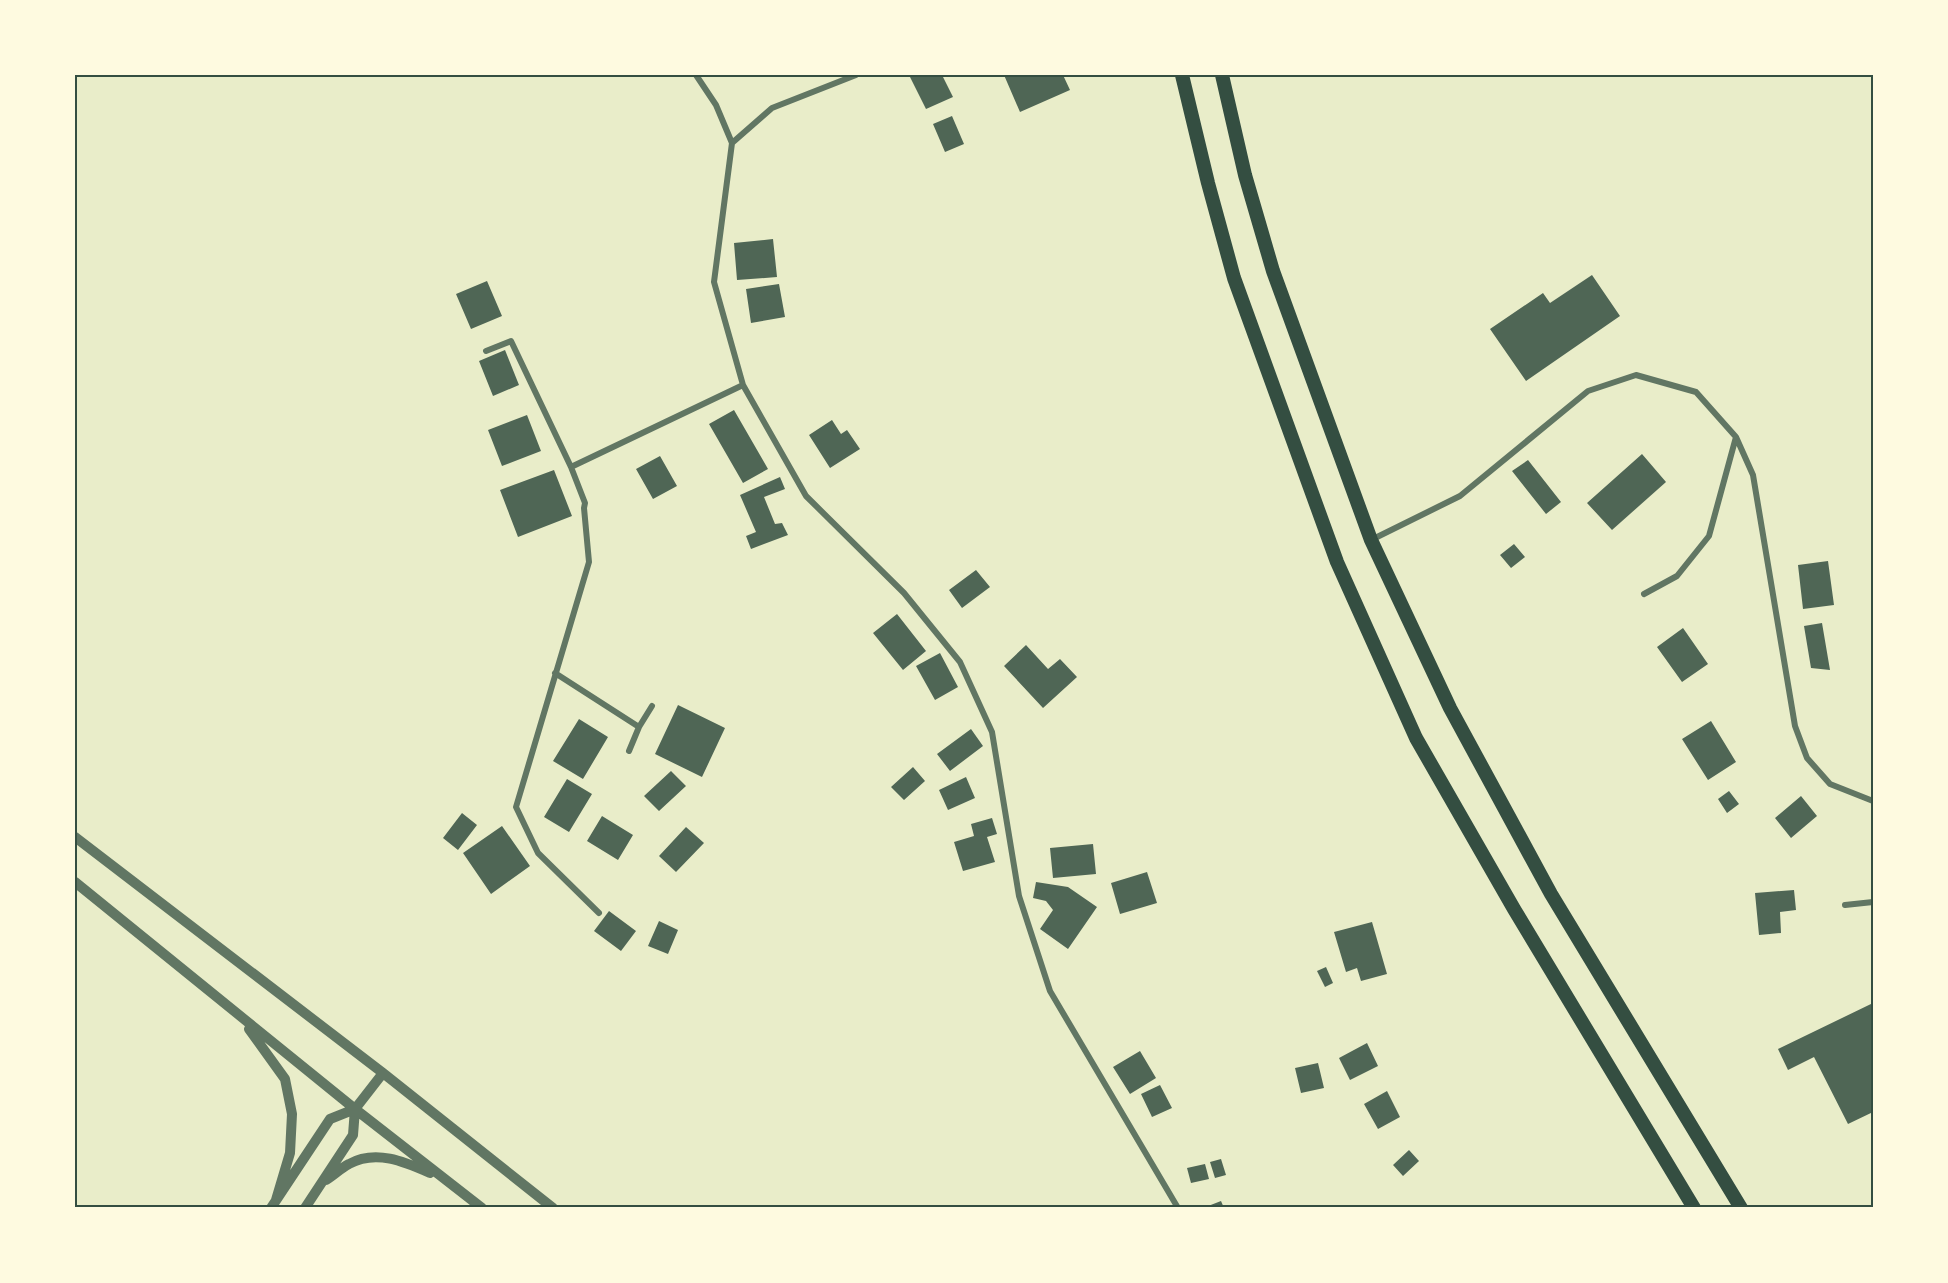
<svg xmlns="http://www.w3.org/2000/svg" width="1948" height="1283" font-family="Overpass,sans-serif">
<rect width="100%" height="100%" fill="#e9edc9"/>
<path fill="#4f6655" d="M 909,75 L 942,75 L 953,97 L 926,109 Z
M 1004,75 L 1063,75 L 1070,90 L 1020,112 Z
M 952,116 L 964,144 L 945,152 L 933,124 Z
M 773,239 L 777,277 L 737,280 L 734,243 Z
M 1592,275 L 1620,316 L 1526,381 L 1490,329 L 1543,293 L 1550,303 Z
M 487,281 L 502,316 L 471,329 L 456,294 Z
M 779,284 L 785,317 L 751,323 L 746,289 Z
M 505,350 L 519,385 L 493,396 L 479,361 Z
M 734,410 L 768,469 L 743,483 L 709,424 Z
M 527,415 L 541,451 L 502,466 L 488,430 Z
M 832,420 L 841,434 L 847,430 L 860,449 L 830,468 L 809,435 Z
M 1642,454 L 1666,482 L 1612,530 L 1587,503 Z
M 660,456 L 677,486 L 653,499 L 636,469 Z
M 1528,460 L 1561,502 L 1546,514 L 1512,471 Z
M 554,470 L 572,516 L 518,537 L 500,490 Z
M 780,477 L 785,489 L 764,497 L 775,524 L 782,523 L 788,535 L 751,549 L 746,536 L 756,532 L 740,495 Z
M 1514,544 L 1525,557 L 1511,568 L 1500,555 Z
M 1828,561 L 1834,605 L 1803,609 L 1798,565 Z
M 976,570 L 990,587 L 962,608 L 949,590 Z
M 897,614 L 926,651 L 903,670 L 873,633 Z
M 1822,623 L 1830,670 L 1811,668 L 1804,626 Z
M 1683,628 L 1708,664 L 1682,682 L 1657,647 Z
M 1026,645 L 1048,669 L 1060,659 L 1077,677 L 1043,708 L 1004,666 Z
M 940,653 L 958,687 L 935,700 L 916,666 Z
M 678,705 L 725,728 L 702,777 L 655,754 Z
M 579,719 L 608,737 L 583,779 L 553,761 Z
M 1711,721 L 1736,762 L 1708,780 L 1682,739 Z
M 971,729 L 983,746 L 950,771 L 937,754 Z
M 913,767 L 925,781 L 904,800 L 891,787 Z
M 671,771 L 686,786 L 659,811 L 644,796 Z
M 966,777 L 975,798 L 948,810 L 939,790 Z
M 567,779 L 592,794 L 569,832 L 544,817 Z
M 1729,791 L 1739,804 L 1727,813 L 1718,799 Z
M 1801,796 L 1817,816 L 1791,838 L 1775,818 Z
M 462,813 L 477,825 L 458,850 L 443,838 Z
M 602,816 L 633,835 L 618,860 L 587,841 Z
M 992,818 L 997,834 L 987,837 L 995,862 L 963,871 L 954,842 L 974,836 L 971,824 Z
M 502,826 L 530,866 L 491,894 L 463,853 Z
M 686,827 L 704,843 L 676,872 L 659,856 Z
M 1093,844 L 1096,874 L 1053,878 L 1050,848 Z
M 1147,872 L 1157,903 L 1120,914 L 1111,883 Z
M 1036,882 L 1068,887 L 1097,907 L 1068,949 L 1040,929 L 1053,910 L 1046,901 L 1033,898 Z
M 1794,890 L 1796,910 L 1780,912 L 1781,933 L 1759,935 L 1755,893 Z
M 609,911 L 636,931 L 621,951 L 594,931 Z
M 659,921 L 678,930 L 668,954 L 648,946 Z
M 1372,922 L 1387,974 L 1361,981 L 1357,968 L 1346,972 L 1334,932 Z
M 1326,967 L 1333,983 L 1325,987 L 1317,971 Z
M 1873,1003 L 1873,1112 L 1848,1124 L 1814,1057 L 1788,1070 L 1778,1049 Z
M 1367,1043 L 1378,1066 L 1350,1080 L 1339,1058 Z
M 1140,1051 L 1156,1078 L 1130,1094 L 1113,1067 Z
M 1318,1063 L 1324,1088 L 1301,1093 L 1295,1068 Z
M 1160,1085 L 1172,1108 L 1152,1117 L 1141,1094 Z
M 1387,1091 L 1400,1117 L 1378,1129 L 1364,1104 Z
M 1409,1150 L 1419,1161 L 1403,1176 L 1393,1165 Z
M 1221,1159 L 1226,1175 L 1215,1178 L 1210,1162 Z
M 1205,1164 L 1209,1179 L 1191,1183 L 1187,1168 Z
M 1221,1201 L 1224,1208 L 1203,1208 Z"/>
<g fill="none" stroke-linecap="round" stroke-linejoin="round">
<path stroke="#617663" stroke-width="6" d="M 696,75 L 716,105 L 732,143
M 856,75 L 772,108 L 732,143 L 714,282 L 743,385 L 806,496 L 904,593 L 960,662 L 992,732 L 1019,896 L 1050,991 L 1178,1208
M 486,351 L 511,341 L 571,467 L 585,503 L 584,508 L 589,562 L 516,807 L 538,853 L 599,913
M 1736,437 L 1753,475 L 1795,726 L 1807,758 L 1830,784 L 1873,801
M 571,467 L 743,385
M 1371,540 L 1460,496 L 1588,391 L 1636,375 L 1696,392 L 1736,437 L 1709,536 L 1677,576 L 1644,594
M 555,673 L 639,727
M 629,751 L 639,727 L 652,706
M 1845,905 L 1873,902"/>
<path stroke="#617663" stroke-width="10" d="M 75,837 L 383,1073 L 553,1208
M 75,882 L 355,1109 L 482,1208
M 249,1029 L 285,1079 L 292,1114 L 290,1153 L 276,1200
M 326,1180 C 334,1175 341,1168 349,1164 C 376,1149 405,1162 430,1173
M 271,1208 L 330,1119 L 355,1109
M 305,1208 L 353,1135 L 355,1109 L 383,1073"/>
<path stroke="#344e41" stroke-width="14" d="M 1182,75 L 1208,183 L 1234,278 L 1337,562 L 1416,738 L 1514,909 L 1694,1208
M 1222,75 L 1245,175 L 1273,271 L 1371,540 L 1450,708 L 1551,894 L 1741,1208"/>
</g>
<rect width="1948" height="1283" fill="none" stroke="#fefae0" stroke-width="153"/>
<rect x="76" y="76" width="1796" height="1130" fill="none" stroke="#344e41" stroke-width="2"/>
</svg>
